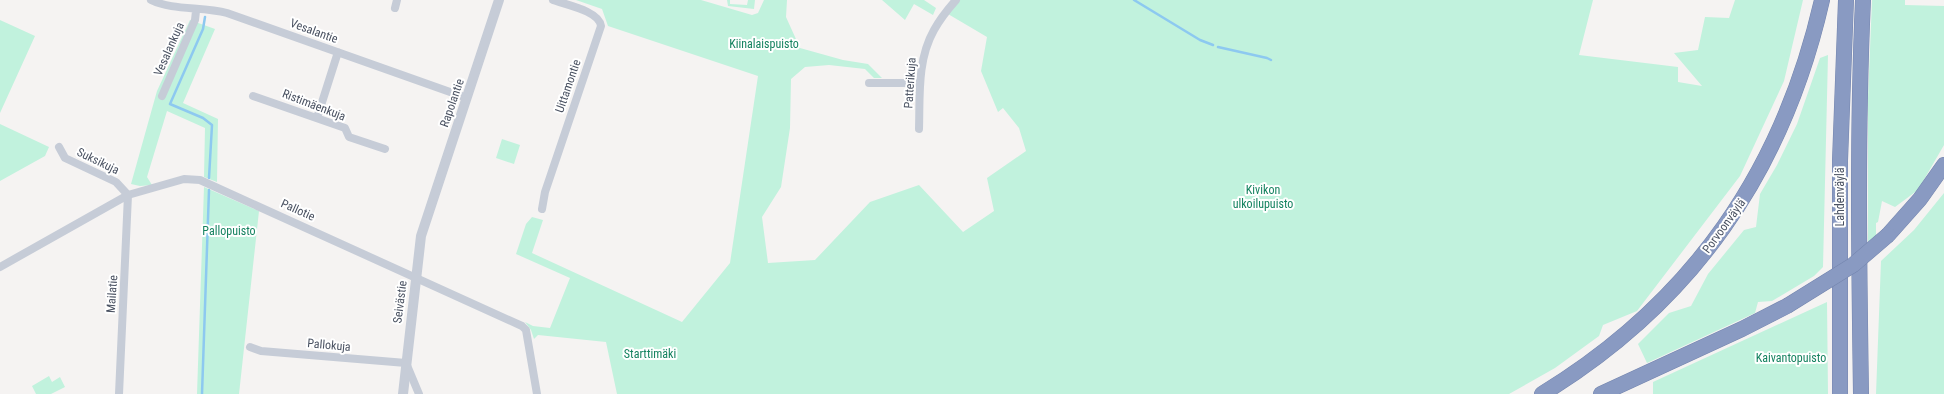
<svg xmlns="http://www.w3.org/2000/svg" width="1944" height="394" font-family="'Roboto Condensed',sans-serif">
<rect width="100%" height="100%" fill="#f5f3f2"/>
<path fill="#c1f2dd" d="M 576,0 L 701,0 L 752,15 L 758,13 L 764,0 L 787,0 L 786,17 L 800,48 L 843,60 L 868,64 L 882,78 L 874,78 L 865,69 L 829,65 L 805,67 L 791,79 L 790,128 L 781,187 L 762,217 L 768,263 L 815,260 L 870,202 L 919,185 L 963,232 L 994,211 L 987,178 L 1026,151 L 1019,128 L 1003,108 L 998,112 L 981,71 L 987,37 L 948,14 L 960,0 L 1593,0 L 1579,55 L 1678,67 L 1678,82 L 1702,86 L 1674,53 L 1698,50 L 1705,17 L 1729,18 L 1735,0 L 1803,0 L 1784,81 L 1740,176 L 1637,311 L 1603,325 L 1599,336 L 1555,368 L 1509,394 L 617,394 L 606,342 L 538,335 L 534,339 L 531,330 L 525,322 L 533,326 L 550,328 L 570,278 L 516,254 L 526,224 L 532,217 L 543,220 L 532,253 L 682,322 L 730,263 L 758,76 L 608,26 L 602,9 Z
M 727,0 L 730,0 L 730,4 L 747,5 L 748,0 L 755,0 L 754,9 L 728,6 Z
M 882,0 L 924,0 L 936,8 L 933,15 L 914,4 L 905,20 Z
M 1872,0 L 1905,0 L 1905,5 L 1944,6 L 1944,145 L 1918,190 L 1895,207 L 1882,201 L 1878,222 L 1876,223 L 1876,237 L 1868,244 L 1868,98 Z
M 0,20 L 35,36 L 0,113 Z
M 190,20 L 215,29 L 183,103 L 218,119 L 217,182 L 204,177 L 205,128 L 167,111 L 147,177 L 152,185 L 140,186 L 131,184 L 157,91 Z
M 1828,55 L 1823,267 L 1814,276 L 1772,301 L 1758,302 L 1755,313 L 1647,363 L 1638,344 L 1669,313 L 1691,306 L 1708,274 L 1744,230 L 1756,227 L 1760,194 L 1777,165 L 1797,124 L 1820,58 Z
M 0,124 L 49,147 L 45,156 L 0,181 Z
M 502,139 L 520,145 L 514,164 L 496,158 Z
M 204,187 L 259,211 L 239,394 L 197,394 Z
M 1944,193 L 1944,394 L 1876,394 L 1881,261 L 1914,230 Z
M 1827,302 L 1828,394 L 1653,394 L 1653,382 Z
M 49,376 L 52,382 L 60,377 L 65,387 L 51,394 L 36,394 L 32,386 Z"/>
<g fill="none" stroke-linecap="round" stroke-linejoin="round">
<path stroke="#8dc9f0" stroke-width="2.5" d="M 1134,0 L 1200,40 L 1213,45
M 205,17 L 203,29 L 170,104 L 203,118 L 212,125 L 209,178
M 1218,47 L 1267,58 L 1271,60
M 202,394 L 209,190"/>
<defs>
<path id="motorway" d="M 1888,235 L 1920,199 L 1944,165
M 1542,394 C 1693,302 1783,171 1822,0
M 1601,394 L 1742,329 L 1787,306
M 1840,394 L 1840,161 L 1846,0
M 1861,394 C 1859,262 1857,131 1863,0"/>
</defs>
<use href="#motorway" stroke="#7485ae" stroke-width="16"/>
<path stroke="#c6ccd7" stroke-width="8" d="M 151,0 C 173,11 203,6 227,13 L 467,98
M 395,8 L 397,0
M 869,83 L 920,83
M 162,96 L 195,20 L 196,11
M 253,96 L 345,128 L 349,137 L 385,149
M 317,118 L 338,52
M 919,129 C 920,96 917,60 934,30 C 940,19 948,9 956,0
M 59,147 L 65,158 L 116,182 L 128,195 L 119,394
M 542,209 L 545,192 L 601,26 C 599,11 567,5 553,0
M 0,267 L 128,195 L 184,179 L 200,180 L 522,326 L 526,330 L 537,394
M 250,347 L 261,351 L 406,363 L 419,394"/>
<path stroke="#c6ccd7" stroke-width="10" d="M 403,394 L 421,236 L 499,0"/>
<use href="#motorway" stroke="#899ac2" stroke-width="15"/>
<defs>
<path id="motorway-bridge" d="M 1787,306 L 1853,265 L 1888,235"/>
</defs>
<use href="#motorway-bridge" stroke="#7485ae" stroke-width="16" stroke-linecap="butt"/>
<use href="#motorway-bridge" stroke="#899ac2" stroke-width="15"/>
</g>
<g text-anchor="middle" stroke-width="4" stroke-linejoin="round" paint-order="stroke">
<g font-size="12" fill="#495161" stroke="#fff">
<text transform="translate(314 31) rotate(20)" y="4">Vesalantie</text>
<text transform="translate(169 49) rotate(-66)" y="4">Vesalankuja</text>
<text transform="translate(910 83) rotate(-86)" y="4">Patterikuja</text>
<text transform="translate(568 86) rotate(-71)" y="4">Uittamontie</text>
<text transform="translate(452 103) rotate(-71)" y="4">Rapolantie</text>
<text transform="translate(314 105) rotate(21)" y="4">Ristimäenkuja</text>
<text transform="translate(98 161) rotate(26)" y="4">Suksikuja</text>
<text transform="translate(1840 197) rotate(-90)" y="4">Lahdenväylä</text>
<text transform="translate(298 210) rotate(24)" y="4">Pallotie</text>
<text transform="translate(1724 226) rotate(-54)" y="4">Porvoonväylä</text>
<text transform="translate(112 294) rotate(-86)" y="4">Mailatie</text>
<text transform="translate(400 302) rotate(-83)" y="4">Seivästie</text>
<text transform="translate(329 345) rotate(5)" y="4">Pallokuja</text>
</g>
<g font-size="12" fill="#14825f" stroke="#fff">
<text x="764" y="48">Kiinalaispuisto</text>
<text x="1263" y="194">Kivikon<tspan x="1263" dy="14">ulkoilupuisto</tspan></text>
<text x="229" y="235">Pallopuisto</text>
<text x="650" y="358">Starttimäki</text>
<text x="1791" y="362">Kaivantopuisto</text>
</g>
</g>
</svg>
